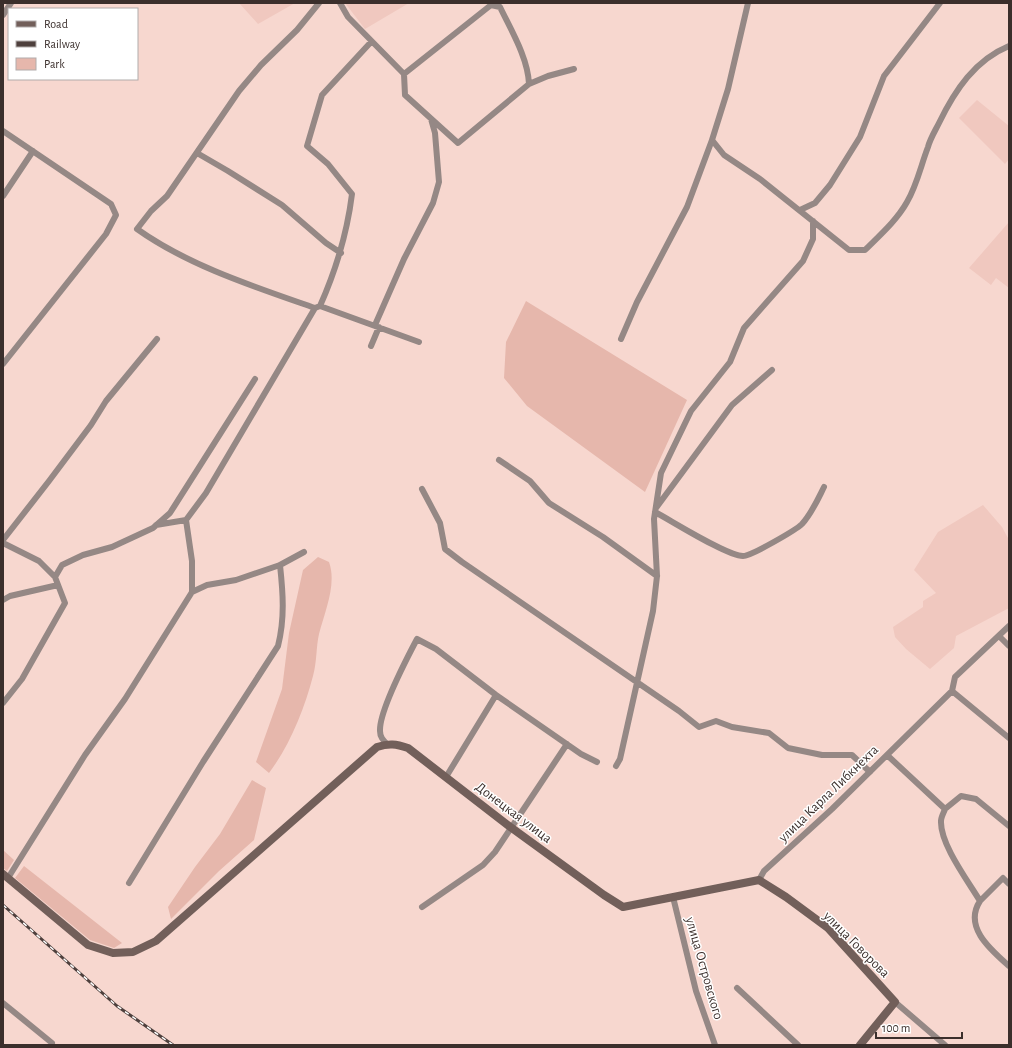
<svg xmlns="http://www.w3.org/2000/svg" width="1012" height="1048" font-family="'Alegreya Sans',sans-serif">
<rect width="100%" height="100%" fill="#f7d7cf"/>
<path fill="#f0c8bf" d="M 239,3 L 295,3 L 258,24 Z
M 345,3 L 409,3 L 365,29 Z
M 977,100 L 1009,126 L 1009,159 L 1005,164 L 959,118 Z
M 1009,222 L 1009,288 L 996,278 L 991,285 L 969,268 Z
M 983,505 L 1002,527 L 1009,540 L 1009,608 L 956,636 L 954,648 L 930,669 L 906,649 L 895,637 L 893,627 L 923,607 L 923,601 L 936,593 L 914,570 L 938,532 Z"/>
<path fill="#e6b7ac" d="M 526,301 L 687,400 L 645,492 L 527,406 L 504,378 L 506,342 Z
M 318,557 L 329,562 C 337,584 325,611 319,634 C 316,647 317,662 313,676 C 304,710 290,745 269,773 L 256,762 L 282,689 L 289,633 L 303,570 Z
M 252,780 L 266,788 L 254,840 L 219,871 L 171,919 L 168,907 L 195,867 L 220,834 Z
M 3,850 L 14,860 L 7,871 L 3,868 Z
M 24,866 L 122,943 L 114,948 L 90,940 L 15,878 Z"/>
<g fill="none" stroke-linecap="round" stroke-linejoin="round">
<path stroke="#958885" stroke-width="6" d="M 340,3 L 348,17 L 404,74 L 405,95 L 458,143 L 529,84 C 528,58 511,30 500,7 L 491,5 L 404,74
M 748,3 L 728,89 L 712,140 L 724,155 L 760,179 L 849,250 L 865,250 C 880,235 897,220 907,202 C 917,185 921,165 928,147 C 930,139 935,131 939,123 C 955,90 975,60 1009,46
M 3,15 L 11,3
M 529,84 L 548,76 L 574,69
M 3,131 L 111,204 L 116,215 L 106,234 L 3,364
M 197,153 L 228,171 L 282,205 L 326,243 L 341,253
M 3,196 L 33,151
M 800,210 L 815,203 L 830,185 L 860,137 L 884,76 L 940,3
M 320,306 L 419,342
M 315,308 C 255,287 189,266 137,229 L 151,211 L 167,196 L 239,91 L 261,65 L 297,30 L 319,3
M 375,325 L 404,259 L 433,203 L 439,182 L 435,133 L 431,119
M 621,339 L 637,302 L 687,207 L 712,140
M 371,346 L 379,327
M 499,460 L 530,481 L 549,503 L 603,537 L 657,576
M 422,489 L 440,523 L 445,549 L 462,562 L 679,711 L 699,727 L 716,721 L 732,727 L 769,733 L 788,748 L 822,755 L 852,755 L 870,772
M 656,508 L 732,405 L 772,370
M 655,512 C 672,521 727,556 743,556 C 751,556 796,530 802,524 C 812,513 818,499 824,487
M 156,525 L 186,520 L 206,493 L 315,308 L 320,306 C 336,270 347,234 352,194 L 328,164 L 307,146 L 322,95 L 371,42
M 3,540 L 49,481 L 91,425 L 106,401 L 157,339
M 3,543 L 39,561 L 55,577
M 192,592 L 207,585 L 236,580 L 280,565 L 304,552
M 3,600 L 10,596 L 58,585
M 999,636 L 1009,646
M 952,691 L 1009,738
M 3,703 L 22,679 L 65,603 L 55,577 L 62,565 L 83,555 L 112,547 L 153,528 L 170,513 L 255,379
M 387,744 C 383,740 380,737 380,731 C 379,711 407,658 417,639 L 436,649 L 496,695 L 581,754 L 597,762
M 887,755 L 945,809 L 961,796 L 976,799 L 1009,826
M 616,766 L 620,759 L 653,611 L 657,576 L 654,519 L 661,473 L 691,411 L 730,362 L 744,328 L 803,261 L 813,239 L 813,221
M 446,777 L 496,695
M 945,809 C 944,812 941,817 941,821 C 940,844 968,881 980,901 C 963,927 991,950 1009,966
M 8,878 L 85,755 L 125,699 L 192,592 L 192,561 L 186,520
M 759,880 L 764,871 L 832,809 L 952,691 L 955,677 L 1009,626
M 129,883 L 203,762 L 278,646 C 285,618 283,593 280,565
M 673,897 L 696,991 L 715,1045
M 980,901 L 1003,878 L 1009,884
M 422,907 L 483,865 L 495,852 L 567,744
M 737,988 L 798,1045
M 895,1002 L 945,1045
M 3,1003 L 52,1043"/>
<path stroke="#725f5a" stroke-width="8" d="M 3,874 L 88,945 L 113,953 L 133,952 L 156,941 L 377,747 C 389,743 396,744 408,748 L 509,826 L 604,895 L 623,907 L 759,880 L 786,897 L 828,928 L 895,1002 L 860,1045"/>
<defs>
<path id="rail" d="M 3,905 L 117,1006 L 173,1045"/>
</defs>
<use href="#rail" stroke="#4e403d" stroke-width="3"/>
<use href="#rail" stroke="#fff" stroke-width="1.5" stroke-dasharray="4.5" stroke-linecap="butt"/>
</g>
<g text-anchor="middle" stroke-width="3" stroke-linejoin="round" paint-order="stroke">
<g font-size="14" fill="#3b2f2c" stroke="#fff">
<text transform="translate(828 793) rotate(-44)" y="5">улица Карла Либкнехта</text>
<text transform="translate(514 812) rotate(37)" y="5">Донецкая улица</text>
<text transform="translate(857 944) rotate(45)" y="5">улица Говорова</text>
<text transform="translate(705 968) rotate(74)" y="5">улица Островского</text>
</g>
</g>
<rect width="1012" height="1048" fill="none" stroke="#3b2f2c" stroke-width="8"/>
<rect x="8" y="8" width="130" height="72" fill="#ffffff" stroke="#b1acab"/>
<rect x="16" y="21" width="20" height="6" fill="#725f5a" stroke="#b1acab"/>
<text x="44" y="28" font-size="12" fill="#3b2f2c">Road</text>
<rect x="16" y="41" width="20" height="6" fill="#4e403d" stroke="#b1acab"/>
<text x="44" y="48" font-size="12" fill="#3b2f2c">Railway</text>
<rect x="16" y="58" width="20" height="12" fill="#e6b7ac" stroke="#b1acab"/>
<text x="44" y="68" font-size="12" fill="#3b2f2c">Park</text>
<path d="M876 1032v6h86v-6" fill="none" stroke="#3b2f2c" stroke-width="2"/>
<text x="882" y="1032" font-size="12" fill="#3b2f2c" stroke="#ffffff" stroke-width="3" paint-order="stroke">100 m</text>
</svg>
